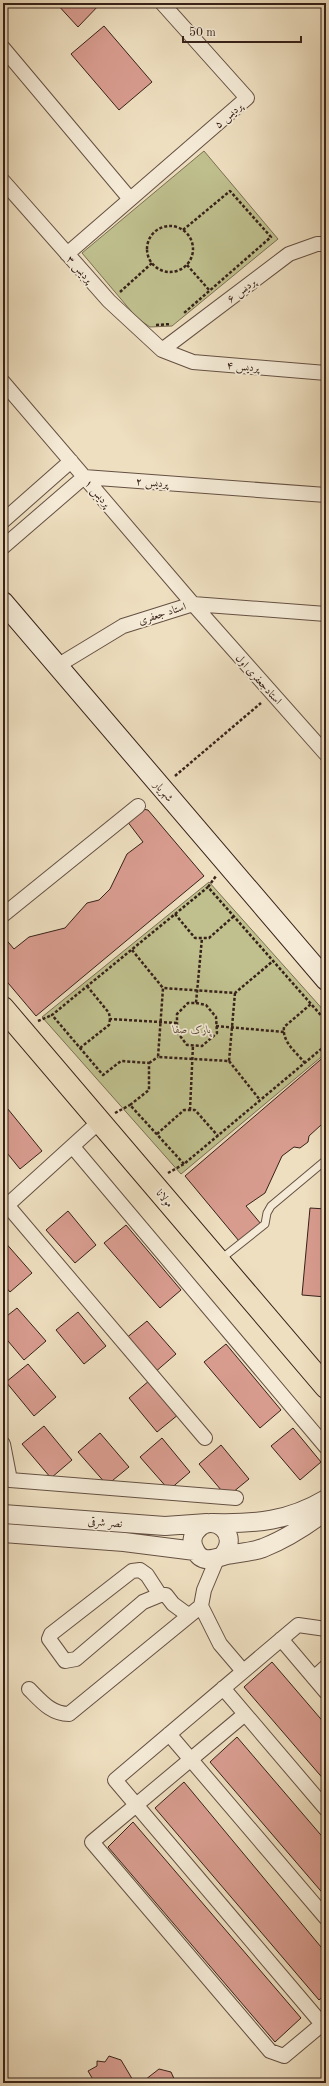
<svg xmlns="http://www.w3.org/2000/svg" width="329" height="2086" font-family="'Old Standard TT',Amiri,serif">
<rect width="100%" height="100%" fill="#eedfc0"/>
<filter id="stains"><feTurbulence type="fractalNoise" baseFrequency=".005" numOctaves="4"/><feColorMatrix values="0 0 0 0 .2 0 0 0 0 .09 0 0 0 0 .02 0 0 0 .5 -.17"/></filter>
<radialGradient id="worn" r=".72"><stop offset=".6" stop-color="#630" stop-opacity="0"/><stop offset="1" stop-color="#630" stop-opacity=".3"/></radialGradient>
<path fill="#bfc08e" stroke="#7b7054" d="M 204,151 L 278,239 L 172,326 L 150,327 L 137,318 L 82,253 Z
M 209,882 L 326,1013 L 326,1053 L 181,1174 L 42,1017 Z"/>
<path fill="#d89c8f" stroke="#372119" d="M 56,3 L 101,3 L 78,27 Z
M 104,26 L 152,82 L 119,110 L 71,54 Z
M 142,809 L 148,810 L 204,876 L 36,1016 L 3,977 L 3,936 L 14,949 L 29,937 L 65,928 L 87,903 L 99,900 L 110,889 L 127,854 L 143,842 L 127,821 Z
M 326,1055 L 326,1123 L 321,1125 L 309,1136 L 308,1142 L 300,1148 L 294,1147 L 282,1156 L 265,1193 L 246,1206 L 261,1224 L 239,1241 L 185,1176 Z
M 3,1103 L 42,1151 L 20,1169 L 3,1148 Z
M 310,1208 L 326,1209 L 326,1297 L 302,1295 Z
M 68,1211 L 96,1245 L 75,1263 L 46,1230 Z
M 126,1225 L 181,1290 L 160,1308 L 104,1243 Z
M 3,1240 L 32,1273 L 10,1292 L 3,1284 Z
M 17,1308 L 46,1341 L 24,1360 L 3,1335 L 3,1319 Z
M 78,1312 L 106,1346 L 84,1364 L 56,1330 Z
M 147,1321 L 176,1354 L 154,1373 L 125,1339 Z
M 226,1344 L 281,1410 L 260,1428 L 204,1362 Z
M 28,1364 L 56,1397 L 34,1416 L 6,1382 Z
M 150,1380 L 179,1414 L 157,1432 L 129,1398 Z
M 44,1426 L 72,1460 L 51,1478 L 22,1444 Z
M 293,1428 L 321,1462 L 300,1480 L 271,1446 Z
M 100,1433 L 129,1467 L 107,1485 L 78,1452 Z
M 162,1438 L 190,1472 L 169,1490 L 140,1457 Z
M 221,1445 L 249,1479 L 227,1497 L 199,1464 Z
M 272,1662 L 326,1725 L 326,1782 L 244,1687 Z
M 237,1737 L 326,1841 L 326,1897 L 210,1762 Z
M 184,1782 L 326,1953 L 326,1994 L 319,2000 L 155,1808 Z
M 133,1822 L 301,2018 L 275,2042 L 108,1847 Z
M 109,2056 L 121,2060 L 134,2082 L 140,2083 L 95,2083 L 88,2071 L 97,2066 L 97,2061 L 105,2062 Z
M 159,2069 L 171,2072 L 176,2083 L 141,2083 Z"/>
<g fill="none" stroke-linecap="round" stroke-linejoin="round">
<defs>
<path id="service" d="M 221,1259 L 265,1224 L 267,1213 L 271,1206 L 326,1160"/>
<path id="minor" d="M 3,48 L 130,199
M 3,181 L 109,301 L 162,350 L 193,362 L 326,373
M 67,254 L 247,98 L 162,3
M 162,350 L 289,254 L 317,244 L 326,244
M 3,382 L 193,604 L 326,754
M 3,521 L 71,461
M 3,547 L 84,477 L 326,495
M 57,666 L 123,626 L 193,604 L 326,614
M 3,915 L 138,806
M 73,1147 L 326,1447
M 7,1205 L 205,1438
M 3,1209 L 100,1121
M 3,1444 L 10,1480 L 236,1498
M 217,1559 L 204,1590 L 201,1606 L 220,1644 L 243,1671
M 160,1595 L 147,1575 L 140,1570 L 132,1571 L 51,1634 L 49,1639 L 65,1661 L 76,1659 L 143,1602 L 160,1595 L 166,1595 L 173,1604 L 188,1615
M 281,1639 L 326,1692
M 314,1678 L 326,1667
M 223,1688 L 326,1809
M 29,1689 C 41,1701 51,1714 69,1714 L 201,1606
M 245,1714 L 92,1842 L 270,2051 L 284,2056 L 326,2021
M 169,1734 L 326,1918
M 322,2024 L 115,1780 L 298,1625 L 326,1629"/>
<path id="tertiary" d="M 3,1514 L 165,1526 L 207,1523
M 213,1523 C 256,1524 289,1521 326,1499
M 3,1533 L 124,1542 L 195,1551
M 222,1556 C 242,1535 213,1511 197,1530 C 192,1535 191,1543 195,1550 C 202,1565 215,1558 227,1555 C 238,1553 252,1552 263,1548 C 286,1539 306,1526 326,1511"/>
<path id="secondary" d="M 3,602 L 326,980"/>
<path id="primary" d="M 3,1008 L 326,1387"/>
</defs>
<use href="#service" stroke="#655043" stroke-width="9"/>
<use href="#minor" stroke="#655043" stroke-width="16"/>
<use href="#tertiary" stroke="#655043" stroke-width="20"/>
<use href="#secondary" stroke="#372119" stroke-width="22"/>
<use href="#primary" stroke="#372119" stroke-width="24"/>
<path stroke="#372119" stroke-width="2.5" stroke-dasharray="3 2" stroke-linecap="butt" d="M147 249a23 23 0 1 1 46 0a23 23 0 1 1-46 0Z
M 183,230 L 230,191 L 271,237 L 184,313
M 187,265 L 210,291
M 120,292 L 152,263
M 156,325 L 171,324
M 175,776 L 261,703
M 208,887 L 216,876
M 175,914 L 195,938 L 209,938 L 234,916
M 132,950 L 163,988
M 87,986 L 109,1013 L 110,1019 L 177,1023
M 235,993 L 229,1061 L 158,1057 L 163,988 L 235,993 L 273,961
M 196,1003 L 206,1005 L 216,1017 L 217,1033 L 202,1046 L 187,1045 L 177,1032 L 177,1014 L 188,1003 L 196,1003 L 202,938
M 38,1021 L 52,1015
M 216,1026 L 284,1032
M 80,1048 L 109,1025 L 110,1019
M 229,1061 L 260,1100
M 149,1063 L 158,1057
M 305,1063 C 296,1052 282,1042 284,1027 L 311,1004
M 190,1110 L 193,1045
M 115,1113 L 130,1105
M 157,1134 L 184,1110 L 195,1110 L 218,1136
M 184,1164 L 130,1105 L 149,1090 L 149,1063 L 121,1061 L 103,1075 L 52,1015 L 208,887 L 326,1021
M 168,1173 L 184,1164 L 326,1045"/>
<use href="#service" stroke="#f4ead6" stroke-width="7"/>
<use href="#minor" stroke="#f4ead6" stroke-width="14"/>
<use href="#tertiary" stroke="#f4ead6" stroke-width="18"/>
<use href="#secondary" stroke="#f4ead6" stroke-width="20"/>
<use href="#primary" stroke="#eedfc0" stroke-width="22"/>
</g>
<g text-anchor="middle" stroke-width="3.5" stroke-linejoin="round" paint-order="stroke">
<g font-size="11" fill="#372119" stroke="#f4ead6">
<text transform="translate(228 115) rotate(-41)" y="4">پردیس ۵</text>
<text transform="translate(80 269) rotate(48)" y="4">پردیس ۳</text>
<text transform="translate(241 290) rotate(-37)" y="4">پردیس ۶</text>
<text transform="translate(243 366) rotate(5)" y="4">پردیس ۴</text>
<text transform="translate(152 482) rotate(4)" y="4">پردیس ۲</text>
<text transform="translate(98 493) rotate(49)" y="4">پردیس ۱</text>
<text transform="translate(162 613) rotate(-18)" y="4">استاد جعفری</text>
<text transform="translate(259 679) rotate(48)" y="4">استادجعفری اول</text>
<text transform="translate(164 791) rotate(49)" y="4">شهریار</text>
<text transform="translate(165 1198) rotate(49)" y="4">مولانا</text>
<text transform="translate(105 1522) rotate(4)" y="4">نصر شرقی</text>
</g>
<g font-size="11" font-style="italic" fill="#594936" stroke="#f4ead6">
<text x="192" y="1033">پارک صفا</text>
</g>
</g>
<rect width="329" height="2086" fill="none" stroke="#eedfc0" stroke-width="16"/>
<rect x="4" y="4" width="321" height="2078" fill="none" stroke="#372119" stroke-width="2"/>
<rect x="8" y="8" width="313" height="2070" fill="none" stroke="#372119"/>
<path d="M183 36v6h118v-6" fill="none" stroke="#372119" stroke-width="2"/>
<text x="189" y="36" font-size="12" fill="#372119" stroke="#f4ead6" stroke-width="3" paint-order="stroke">50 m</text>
<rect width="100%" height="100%" filter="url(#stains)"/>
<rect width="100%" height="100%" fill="url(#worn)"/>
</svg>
